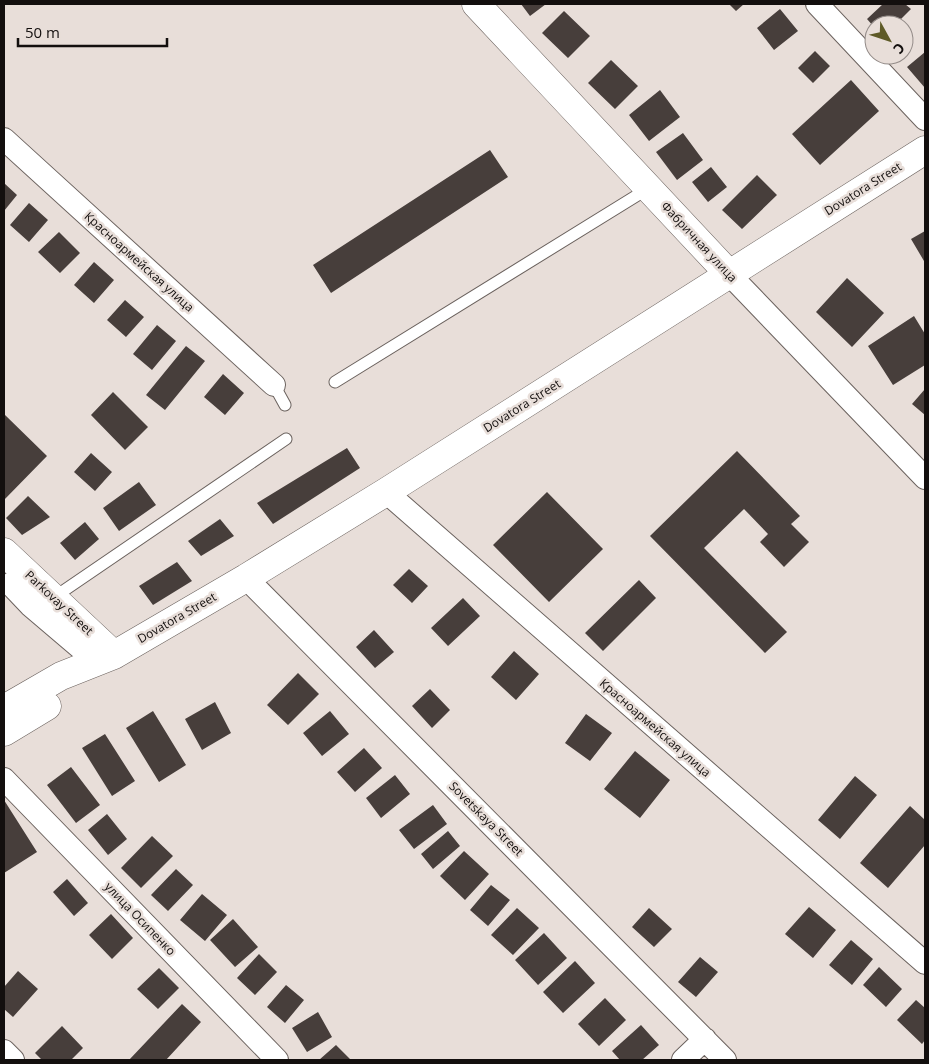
<svg xmlns="http://www.w3.org/2000/svg" width="929" height="1064" font-family="'Open Sans',sans-serif">
<rect width="100%" height="100%" fill="#e8ded9"/>
<path fill="#473e3b" d="M 521,4 L 546,4 L 530,16 Z
M 729,4 L 744,4 L 736,11 Z
M 883,4 L 905,4 L 911,9 L 895,25 L 874,25 L 874,27 L 867,19 Z
M 780,9 L 798,31 L 774,50 L 757,28 Z
M 564,11 L 590,36 L 568,58 L 542,33 Z
M 815,51 L 830,66 L 813,83 L 798,68 Z
M 925,52 L 925,88 L 907,67 Z
M 611,60 L 638,86 L 615,109 L 588,83 Z
M 851,80 L 879,111 L 820,165 L 792,134 Z
M 660,90 L 680,117 L 649,141 L 629,115 Z
M 683,133 L 703,160 L 677,180 L 656,152 Z
M 490,150 L 508,177 L 331,293 L 313,265 Z
M 711,167 L 727,187 L 708,202 L 692,182 Z
M 757,175 L 777,195 L 742,229 L 722,210 Z
M 4,183 L 17,195 L 4,211 Z
M 29,203 L 48,220 L 29,242 L 10,225 Z
M 925,231 L 925,260 L 924,261 L 911,239 Z
M 59,232 L 80,253 L 60,273 L 38,252 Z
M 94,262 L 114,280 L 94,303 L 74,285 Z
M 847,278 L 884,313 L 852,347 L 816,312 Z
M 125,300 L 144,317 L 126,337 L 107,320 Z
M 914,316 L 925,334 L 925,365 L 893,385 L 868,346 Z
M 157,325 L 176,341 L 152,370 L 133,354 Z
M 186,346 L 205,361 L 165,410 L 146,395 Z
M 223,374 L 244,393 L 225,415 L 204,397 Z
M 925,389 L 925,415 L 912,404 Z
M 113,392 L 148,427 L 125,450 L 91,415 Z
M 4,414 L 47,456 L 4,500 Z
M 347,448 L 360,468 L 273,524 L 257,503 Z
M 737,451 L 800,516 L 791,524 L 809,542 L 784,567 L 760,542 L 768,534 L 744,509 L 704,548 L 787,632 L 765,653 L 650,536 Z
M 91,453 L 112,472 L 95,491 L 74,472 Z
M 139,482 L 156,505 L 119,531 L 103,508 Z
M 547,492 L 603,549 L 549,602 L 493,545 Z
M 28,496 L 50,517 L 22,535 L 6,518 Z
M 220,519 L 234,536 L 201,556 L 188,541 Z
M 85,522 L 99,539 L 75,560 L 60,543 Z
M 177,562 L 192,581 L 153,605 L 139,586 Z
M 409,569 L 428,586 L 412,603 L 393,585 Z
M 639,580 L 656,598 L 603,651 L 585,633 Z
M 463,598 L 480,616 L 448,646 L 431,628 Z
M 374,630 L 394,652 L 375,668 L 356,647 Z
M 514,651 L 539,674 L 516,700 L 491,677 Z
M 298,673 L 319,694 L 288,725 L 267,705 Z
M 430,689 L 450,710 L 432,728 L 412,706 Z
M 215,702 L 231,733 L 202,750 L 185,719 Z
M 153,711 L 186,765 L 159,782 L 126,728 Z
M 330,711 L 349,734 L 322,756 L 303,733 Z
M 586,714 L 612,733 L 590,761 L 565,743 Z
M 105,734 L 135,781 L 112,796 L 82,748 Z
M 364,748 L 382,768 L 355,792 L 337,772 Z
M 635,751 L 670,780 L 640,818 L 604,789 Z
M 71,767 L 100,805 L 76,823 L 47,785 Z
M 395,775 L 410,794 L 381,818 L 366,798 Z
M 855,776 L 877,795 L 840,839 L 818,820 Z
M 4,800 L 37,852 L 4,873 Z
M 433,805 L 447,824 L 414,849 L 399,830 Z
M 910,806 L 925,820 L 925,845 L 888,888 L 860,863 Z
M 107,814 L 127,839 L 108,855 L 88,830 Z
M 448,831 L 460,846 L 433,869 L 421,854 Z
M 152,836 L 173,856 L 141,888 L 121,868 Z
M 464,851 L 489,874 L 465,900 L 440,876 Z
M 176,869 L 193,885 L 168,911 L 151,895 Z
M 67,879 L 88,903 L 74,916 L 53,892 Z
M 491,885 L 510,900 L 488,926 L 470,910 Z
M 202,894 L 227,915 L 205,941 L 180,920 Z
M 809,907 L 836,930 L 813,958 L 785,934 Z
M 517,908 L 539,928 L 513,955 L 491,935 Z
M 649,908 L 672,929 L 654,947 L 632,927 Z
M 111,914 L 133,938 L 112,959 L 89,935 Z
M 233,919 L 258,947 L 235,967 L 210,940 Z
M 544,933 L 567,958 L 538,985 L 515,960 Z
M 851,940 L 873,959 L 852,985 L 829,965 Z
M 259,954 L 277,972 L 255,995 L 237,978 Z
M 700,957 L 718,972 L 696,997 L 678,982 Z
M 575,961 L 595,983 L 563,1013 L 543,992 Z
M 879,967 L 902,989 L 886,1007 L 863,985 Z
M 159,968 L 179,988 L 158,1009 L 137,989 Z
M 18,971 L 38,989 L 13,1017 L 4,1009 L 4,987 Z
M 286,985 L 304,1000 L 285,1023 L 267,1007 Z
M 605,998 L 626,1020 L 599,1046 L 578,1024 Z
M 916,1000 L 925,1008 L 925,1040 L 922,1044 L 897,1020 Z
M 182,1004 L 201,1022 L 166,1060 L 129,1060 Z
M 318,1012 L 332,1037 L 307,1052 L 292,1028 Z
M 641,1025 L 659,1045 L 642,1060 L 620,1060 L 612,1051 Z
M 62,1026 L 83,1048 L 71,1060 L 42,1060 L 35,1053 Z
M 336,1045 L 351,1060 L 319,1060 Z"/>
<g fill="none" stroke-linecap="round" stroke-linejoin="round">
<defs>
<path id="service" d="M 335,382 L 649,188
M 274,385 L 285,405
M 53,598 L 286,439"/>
<path id="minor" d="M 817,4 L 925,119
M 4,139 L 274,385
M 729,274 L 925,478
M 386,492 L 925,963
M 246,578 L 725,1060
M 10,584 L 30,605 L 97,662
M 4,779 L 277,1060
M 4,1051 L 13,1060
M 683,1060 L 705,1039"/>
<path id="tertiary" d="M 476,4 L 729,274"/>
<path id="secondary" d="M 4,552 L 114,655
M 4,709 L 61,676 L 114,655 L 246,578 L 386,492 L 925,150
M 4,732 L 47,706"/>
</defs>
<use href="#service" stroke="#6b625e" stroke-width="13"/>
<use href="#minor" stroke="#6b625e" stroke-width="24"/>
<use href="#tertiary" stroke="#6b625e" stroke-width="29"/>
<use href="#secondary" stroke="#6b625e" stroke-width="29"/>
<use href="#service" stroke="#fff" stroke-width="11"/>
<use href="#minor" stroke="#fff" stroke-width="22"/>
<use href="#tertiary" stroke="#fff" stroke-width="28"/>
<use href="#secondary" stroke="#fff" stroke-width="28"/>
</g>
<g text-anchor="middle" stroke-width="5" stroke-linejoin="round" paint-order="stroke">
<g font-size="12" fill="#130f0e" stroke="#e8ded9">
<text transform="translate(863 189) rotate(-32)" y="4">Dovatora Street</text>
<text transform="translate(699 242) rotate(47)" y="4">Фабричная улица</text>
<text transform="translate(139 262) rotate(42)" y="4">Красноармейская улица</text>
<text transform="translate(522 406) rotate(-32)" y="4">Dovatora Street</text>
<text transform="translate(59 603) rotate(43)" y="4">Parkovay Street</text>
<text transform="translate(177 618) rotate(-30)" y="4">Dovatora Street</text>
<text transform="translate(655 728) rotate(41)" y="4">Красноармейская улица</text>
<text transform="translate(486 819) rotate(45)" y="4">Sovetskaya Street</text>
<text transform="translate(140 919) rotate(46)" y="4">улица Осипенко</text>
</g>
</g>
<rect width="929" height="1064" fill="none" stroke="#130f0e" stroke-width="10"/>
<g transform="translate(889 40) rotate(130)"><circle r="24" fill="#e8ded9" stroke="#938b88"/>
<path d="M0-4L9 19L0 12L-9 19Z" fill="#5e5a27"/>
<text y="-8" font-size="14" font-weight="bold" text-anchor="middle" fill="#130f0e">С</text>
</g>
<path d="M18 38v8h149v-8" fill="none" stroke="#130f0e" stroke-width="2.5"/>
<text x="25" y="38" font-size="15" fill="#130f0e" stroke="#e8ded9" stroke-width="4" paint-order="stroke">50 m</text>
</svg>
